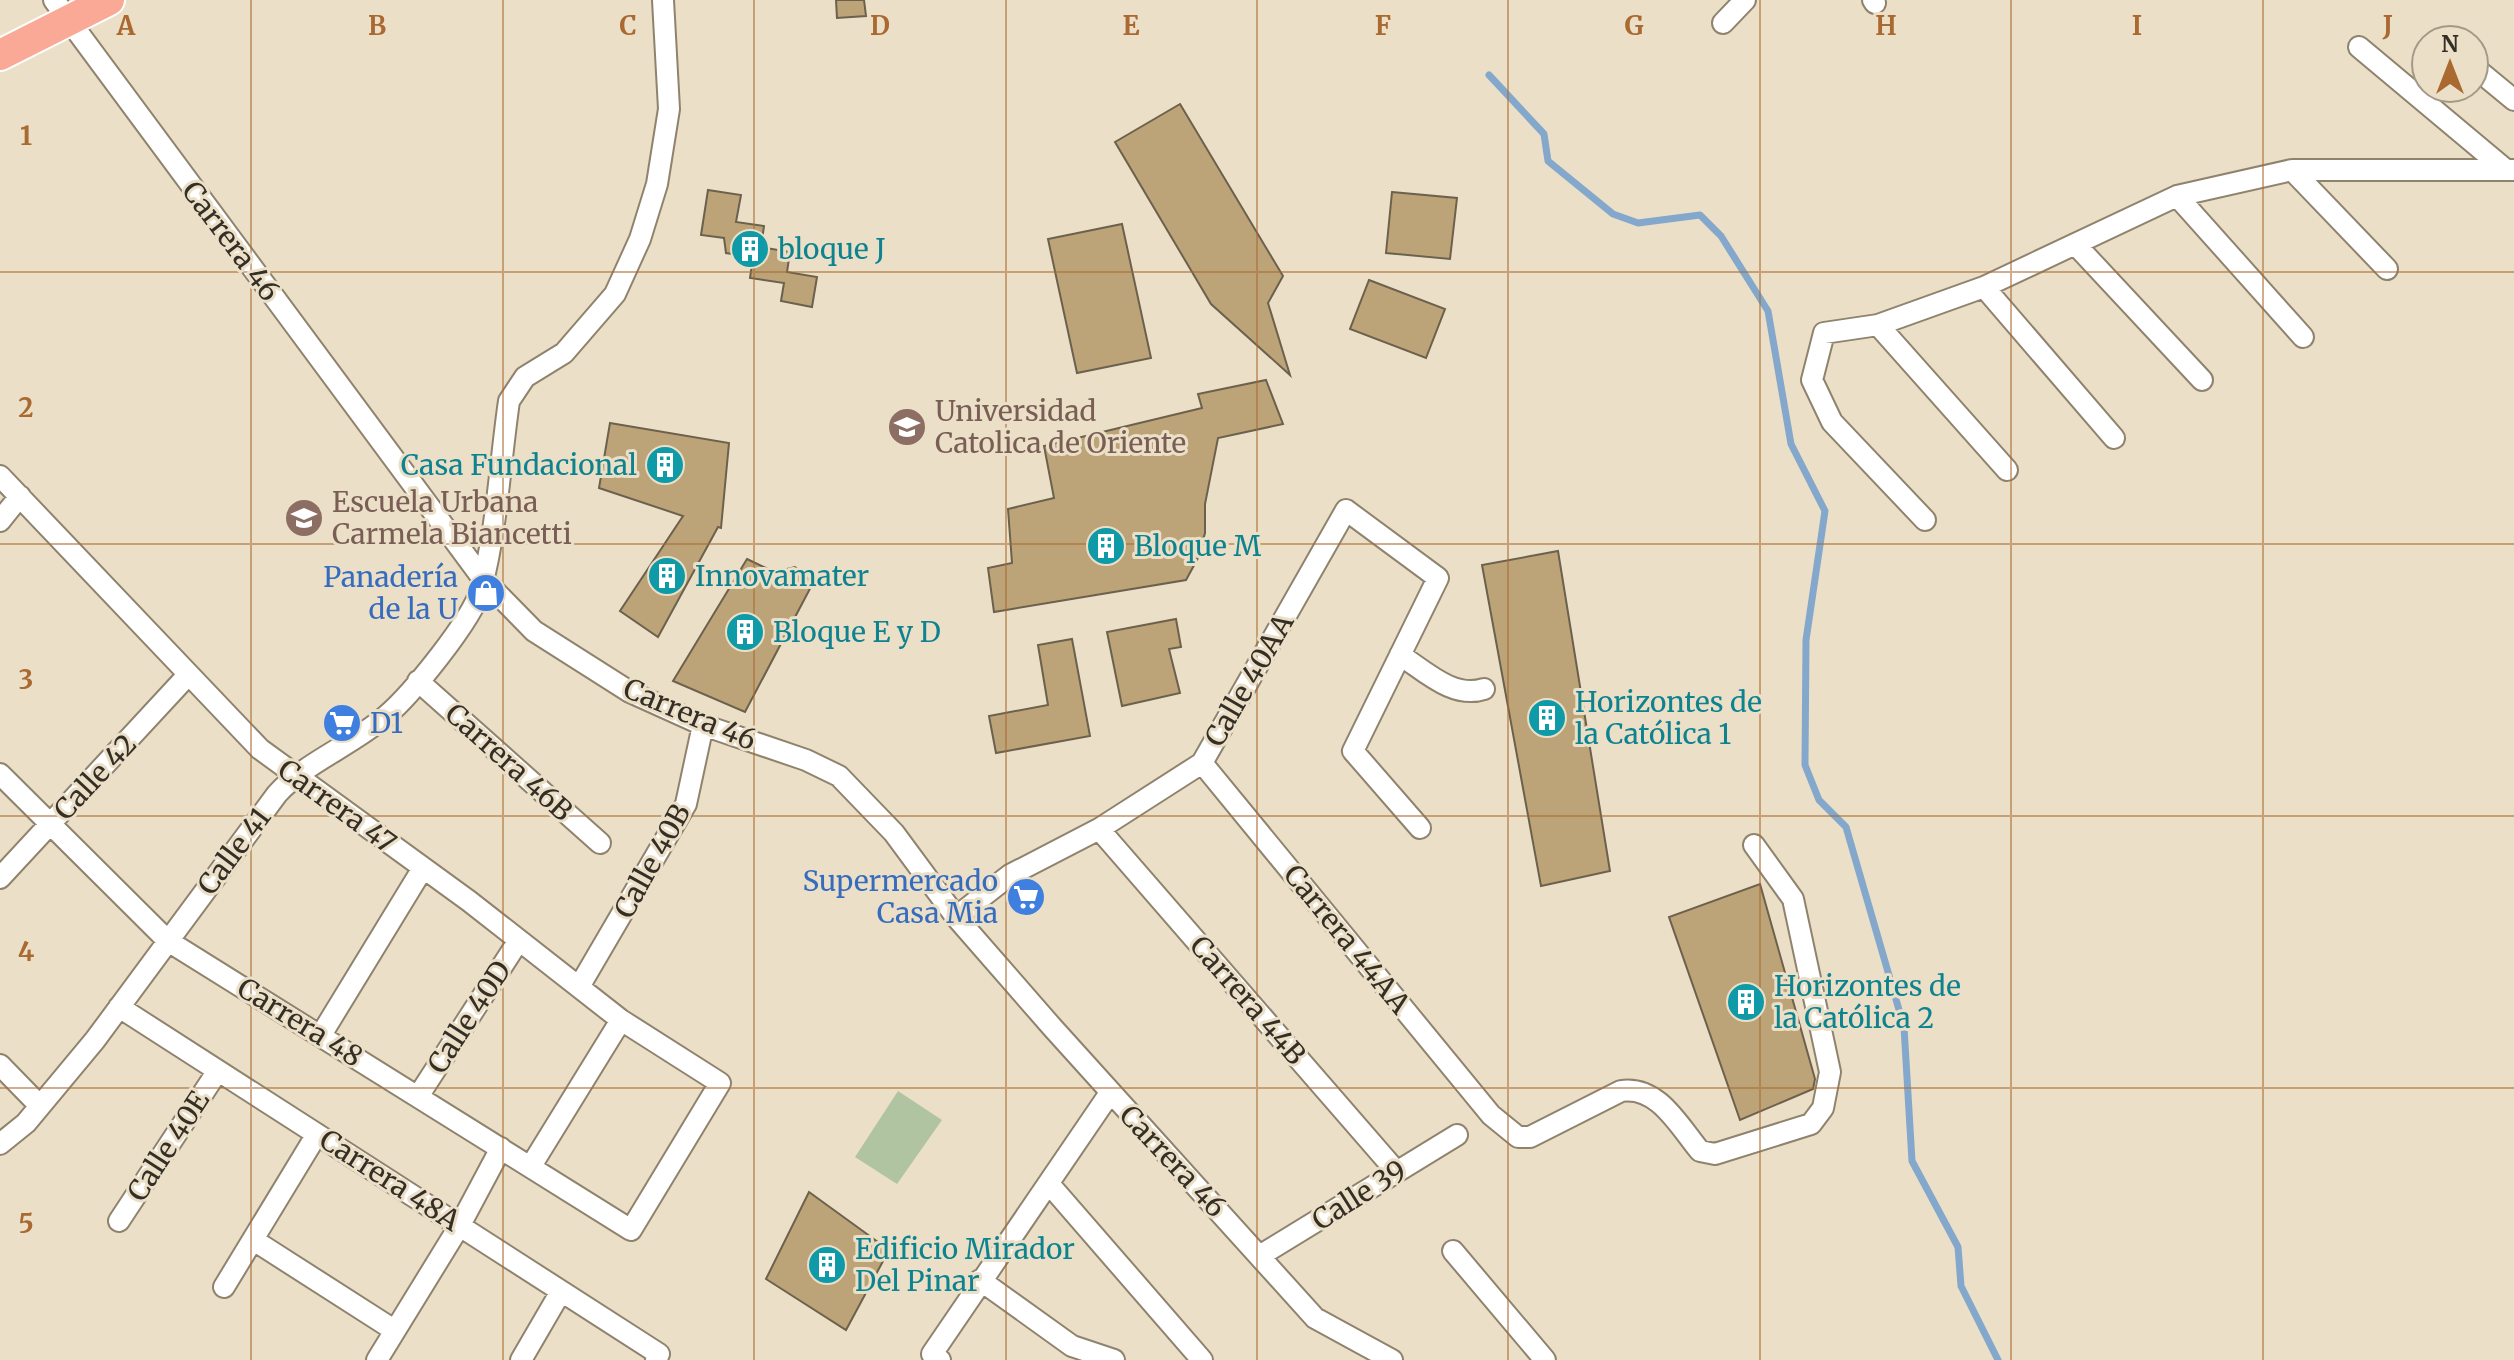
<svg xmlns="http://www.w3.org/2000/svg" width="2514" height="1360" font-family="Merriweather,serif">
<rect width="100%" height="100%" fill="#ecdfc7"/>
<path fill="#b1c4a1" d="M 898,1091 L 942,1120 L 897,1184 L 855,1157 Z"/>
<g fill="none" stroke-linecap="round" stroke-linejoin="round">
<path stroke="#83a8cc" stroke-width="7" d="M 1489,75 L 1544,134 L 1548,161 L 1613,214 L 1638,223 L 1700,215 L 1721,236 L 1768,311 L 1791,444 L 1825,511 L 1806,640 L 1805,765 L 1819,800 L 1846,827 L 1904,1027 L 1912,1161 L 1958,1247 L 1961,1286 L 1998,1360"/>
</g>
<path fill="#bca478" stroke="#6c614d" stroke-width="2" d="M 836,0 L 864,0 L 866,16 L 837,18 Z
M 1180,104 L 1283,276 L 1268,303 L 1290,375 L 1211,304 L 1115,142 Z
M 708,190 L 741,195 L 736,222 L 764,226 L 761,247 L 790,252 L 787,272 L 817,277 L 812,307 L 781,301 L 784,283 L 750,278 L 753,257 L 726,253 L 724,238 L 701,235 Z
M 1392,192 L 1457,198 L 1450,259 L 1386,253 Z
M 1122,224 L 1151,358 L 1077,373 L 1048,239 Z
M 1369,280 L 1445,309 L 1426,358 L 1350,329 Z
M 1266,380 L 1283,424 L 1218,438 L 1205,504 L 1205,533 L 1198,558 L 1186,580 L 994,612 L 988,568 L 1012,563 L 1008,509 L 1054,498 L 1044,446 L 1202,408 L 1198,394 Z
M 610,423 L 729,443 L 721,528 L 718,527 L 658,637 L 620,611 L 683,516 L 599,488 Z
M 1558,551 L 1610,871 L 1541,886 L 1482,565 Z
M 747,559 L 774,572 L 795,567 L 813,583 L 745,712 L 673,681 Z
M 1176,619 L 1181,647 L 1169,649 L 1180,693 L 1122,706 L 1107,632 Z
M 1072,639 L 1090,736 L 996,753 L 989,716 L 1048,705 L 1038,645 Z
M 1760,884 L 1815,1079 L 1813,1089 L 1740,1120 L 1669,917 Z
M 809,1192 L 889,1250 L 846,1330 L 766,1279 Z"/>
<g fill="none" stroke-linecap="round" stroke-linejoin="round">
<defs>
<path id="street" d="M 54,0 L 483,579 L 534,631 L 630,692 L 703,725 L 806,760 L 839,776 L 894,833 L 956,917 L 1052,1027 L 1315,1318 L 1392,1360
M 1873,0 L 1875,3
M 1723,23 L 1745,0
M 2359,47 L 2506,170
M 2474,67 L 2514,100
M 2292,170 L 2387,269
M 2177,196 L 2303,337
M 2075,244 L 2202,380
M 1984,287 L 2114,438
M 1878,325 L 2007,470
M 0,476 L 260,749 L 469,901 L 621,1020 L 720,1083 L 631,1230 L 168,941 L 0,774
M 1925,520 L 1832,422 L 1812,380 L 1824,333 L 1878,325 L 1984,287 L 2177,196 L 2292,170 L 2514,170
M 0,521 L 20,496
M 1400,655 C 1425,671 1453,699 1484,689
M 418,681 L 600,843
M 1202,763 L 1491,1115 L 1518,1137 L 1530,1137 L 1621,1091 C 1658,1085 1679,1126 1700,1151 L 1715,1154 L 1811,1124 L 1823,1108 L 1830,1072 L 1793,899 L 1754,845
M 1099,829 L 1396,1171
M 0,878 L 188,675
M 956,917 L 1010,875 L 1099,829 L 1202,763 L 1346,510 L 1438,578 L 1353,751 L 1420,828
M 579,987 L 686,804 L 703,725
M 119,1007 L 659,1354 L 656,1360
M 321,1035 L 423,868
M 0,1065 L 40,1106
M 419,1095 L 519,940
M 0,1144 L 26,1123 L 95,1040 L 277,794 C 306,762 351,746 386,716 C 411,695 472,620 481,589 C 497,529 500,463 509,401 L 525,377 L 564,353 L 615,294 L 640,239 L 657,184 L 669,109 L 663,0
M 531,1166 L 621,1020
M 1050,1185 L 1202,1360
M 119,1221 L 217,1072
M 255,1241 L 394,1330
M 1453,1251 L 1545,1360
M 1261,1255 L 1457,1135
M 980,1280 L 1072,1346 L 1114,1360
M 224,1287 L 317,1134
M 377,1360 L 460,1225 L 501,1148
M 521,1360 L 560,1293
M 940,1360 L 932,1354 L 1110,1093"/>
<path id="primary" d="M 0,55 L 109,0"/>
</defs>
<use href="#street" stroke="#8f836e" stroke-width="24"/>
<use href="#primary" stroke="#fff" stroke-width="34"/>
<use href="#street" stroke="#fff" stroke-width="20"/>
<use href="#primary" stroke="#f9a995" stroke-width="30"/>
</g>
<path fill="none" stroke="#a96931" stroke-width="2" stroke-opacity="0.55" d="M 251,0 L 251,1360M 503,0 L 503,1360M 754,0 L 754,1360M 1006,0 L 1006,1360M 1257,0 L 1257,1360M 1508,0 L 1508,1360M 1760,0 L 1760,1360M 2011,0 L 2011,1360M 2263,0 L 2263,1360M 0,272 L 2514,272M 0,544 L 2514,544M 0,816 L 2514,816M 0,1088 L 2514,1088"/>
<defs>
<symbol id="building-disc" viewBox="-11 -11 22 22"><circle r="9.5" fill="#0f9aa8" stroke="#ecdfc7"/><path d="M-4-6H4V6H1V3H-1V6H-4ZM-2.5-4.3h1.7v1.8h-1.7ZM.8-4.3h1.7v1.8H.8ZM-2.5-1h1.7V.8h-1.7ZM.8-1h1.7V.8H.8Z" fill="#fff"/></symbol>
<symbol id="university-disc" viewBox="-11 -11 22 22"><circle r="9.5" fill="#8d6e63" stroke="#ecdfc7"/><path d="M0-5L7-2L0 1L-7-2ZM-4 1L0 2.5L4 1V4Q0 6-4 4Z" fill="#fff"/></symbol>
<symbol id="school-disc" viewBox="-11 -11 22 22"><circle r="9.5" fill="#8d6e63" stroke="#ecdfc7"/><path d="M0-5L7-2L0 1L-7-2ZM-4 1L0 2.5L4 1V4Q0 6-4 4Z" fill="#fff"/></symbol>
<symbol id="shop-disc" viewBox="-11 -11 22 22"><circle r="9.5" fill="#3f7fe0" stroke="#ecdfc7"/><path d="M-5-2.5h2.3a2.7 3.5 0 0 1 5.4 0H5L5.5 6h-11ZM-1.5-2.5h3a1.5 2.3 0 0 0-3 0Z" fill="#fff"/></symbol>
<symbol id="supermarket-disc" viewBox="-11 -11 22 22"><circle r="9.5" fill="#3f7fe0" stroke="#ecdfc7"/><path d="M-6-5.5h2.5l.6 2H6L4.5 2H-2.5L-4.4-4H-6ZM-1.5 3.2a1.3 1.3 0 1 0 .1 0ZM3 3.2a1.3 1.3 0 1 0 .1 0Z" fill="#fff"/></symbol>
</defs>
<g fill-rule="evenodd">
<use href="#building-disc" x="728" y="227" width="44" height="44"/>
<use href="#university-disc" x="885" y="405" width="44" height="44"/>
<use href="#building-disc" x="643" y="443" width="44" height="44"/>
<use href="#school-disc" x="282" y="496" width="44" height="44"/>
<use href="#building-disc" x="1084" y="524" width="44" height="44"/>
<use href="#building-disc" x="645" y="554" width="44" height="44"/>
<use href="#shop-disc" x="464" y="571" width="44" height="44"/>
<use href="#building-disc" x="723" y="610" width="44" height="44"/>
<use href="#building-disc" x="1525" y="696" width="44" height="44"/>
<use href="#supermarket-disc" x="320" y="701" width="44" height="44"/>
<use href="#supermarket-disc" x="1004" y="875" width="44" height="44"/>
<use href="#building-disc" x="1724" y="980" width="44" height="44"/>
<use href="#building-disc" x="805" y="1243" width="44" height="44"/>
</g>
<g text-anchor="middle" stroke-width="6" stroke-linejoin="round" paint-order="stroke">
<g font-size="28" fill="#342f26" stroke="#ecdfc7">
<text transform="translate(231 241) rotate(53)" y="10">Carrera 46</text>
<text transform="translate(1249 680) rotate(-60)" y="10">Calle 40AA</text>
<text transform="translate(690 714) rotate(23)" y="10">Carrera 46</text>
<text transform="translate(509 762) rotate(42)" y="10">Carrera 46B</text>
<text transform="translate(95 777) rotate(-47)" y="10">Calle 42</text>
<text transform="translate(337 806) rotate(36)" y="10">Carrera 47</text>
<text transform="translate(234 851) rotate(-53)" y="10">Calle 41</text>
<text transform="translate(652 861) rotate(-61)" y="10">Calle 40B</text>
<text transform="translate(1347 939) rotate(51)" y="10">Carrera 44AA</text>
<text transform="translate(1248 1000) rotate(49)" y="10">Carrera 44B</text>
<text transform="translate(469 1017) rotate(-57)" y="10">Calle 40D</text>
<text transform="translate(300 1022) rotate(32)" y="10">Carrera 48</text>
<text transform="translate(168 1146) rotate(-57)" y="10">Calle 40E</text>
<text transform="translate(1173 1161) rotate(47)" y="10">Carrera 46</text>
<text transform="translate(390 1180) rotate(33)" y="10">Carrera 48A</text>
<text transform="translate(1359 1195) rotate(-32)" y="10">Calle 39</text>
</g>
<g font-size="28" fill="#0d838f" stroke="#ecdfc7" text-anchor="start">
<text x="778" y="259">bloque J</text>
<text x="637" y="475" text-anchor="end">Casa Fundacional</text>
<text x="1134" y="556">Bloque M</text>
<text x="695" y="586">Innovamater</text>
<text x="773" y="642">Bloque E y D</text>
<text x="1575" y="712">Horizontes de<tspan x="1575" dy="32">la Católica 1</tspan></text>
<text x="1774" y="996">Horizontes de<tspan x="1774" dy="32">la Católica 2</tspan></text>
<text x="855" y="1259">Edificio Mirador<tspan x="855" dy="32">Del Pinar</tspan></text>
</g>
<g font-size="28" fill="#785e54" stroke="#ecdfc7" text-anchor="start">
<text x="935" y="421">Universidad<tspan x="935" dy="32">Catolica de Oriente</tspan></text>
<text x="332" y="512">Escuela Urbana<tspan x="332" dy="32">Carmela Biancetti</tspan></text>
</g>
<g font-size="28" fill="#366cbe" stroke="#ecdfc7" text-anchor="end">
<text x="458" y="587">Panadería<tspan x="458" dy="32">de la U</tspan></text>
<text x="370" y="733" text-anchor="start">D1</text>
<text x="998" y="891">Supermercado<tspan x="998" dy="32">Casa Mia</tspan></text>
</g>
</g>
<g font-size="26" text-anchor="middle" font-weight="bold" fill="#a96931" stroke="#ecdfc7" stroke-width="6" stroke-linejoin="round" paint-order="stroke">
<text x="126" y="35">A</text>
<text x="377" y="35">B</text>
<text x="628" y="35">C</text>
<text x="880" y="35">D</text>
<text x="1131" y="35">E</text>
<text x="1383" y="35">F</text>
<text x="1634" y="35">G</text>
<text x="1886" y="35">H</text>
<text x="2137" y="35">I</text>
<text x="2388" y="35">J</text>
<text x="26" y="145">1</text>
<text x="26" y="417">2</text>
<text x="26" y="689">3</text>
<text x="26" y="961">4</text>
<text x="26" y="1233">5</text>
</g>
<g transform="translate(2450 64)"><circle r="38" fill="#ecdfc7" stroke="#a29987" stroke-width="2"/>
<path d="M0-6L14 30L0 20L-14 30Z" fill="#a96931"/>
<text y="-12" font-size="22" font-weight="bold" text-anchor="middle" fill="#342f26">N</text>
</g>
</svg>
